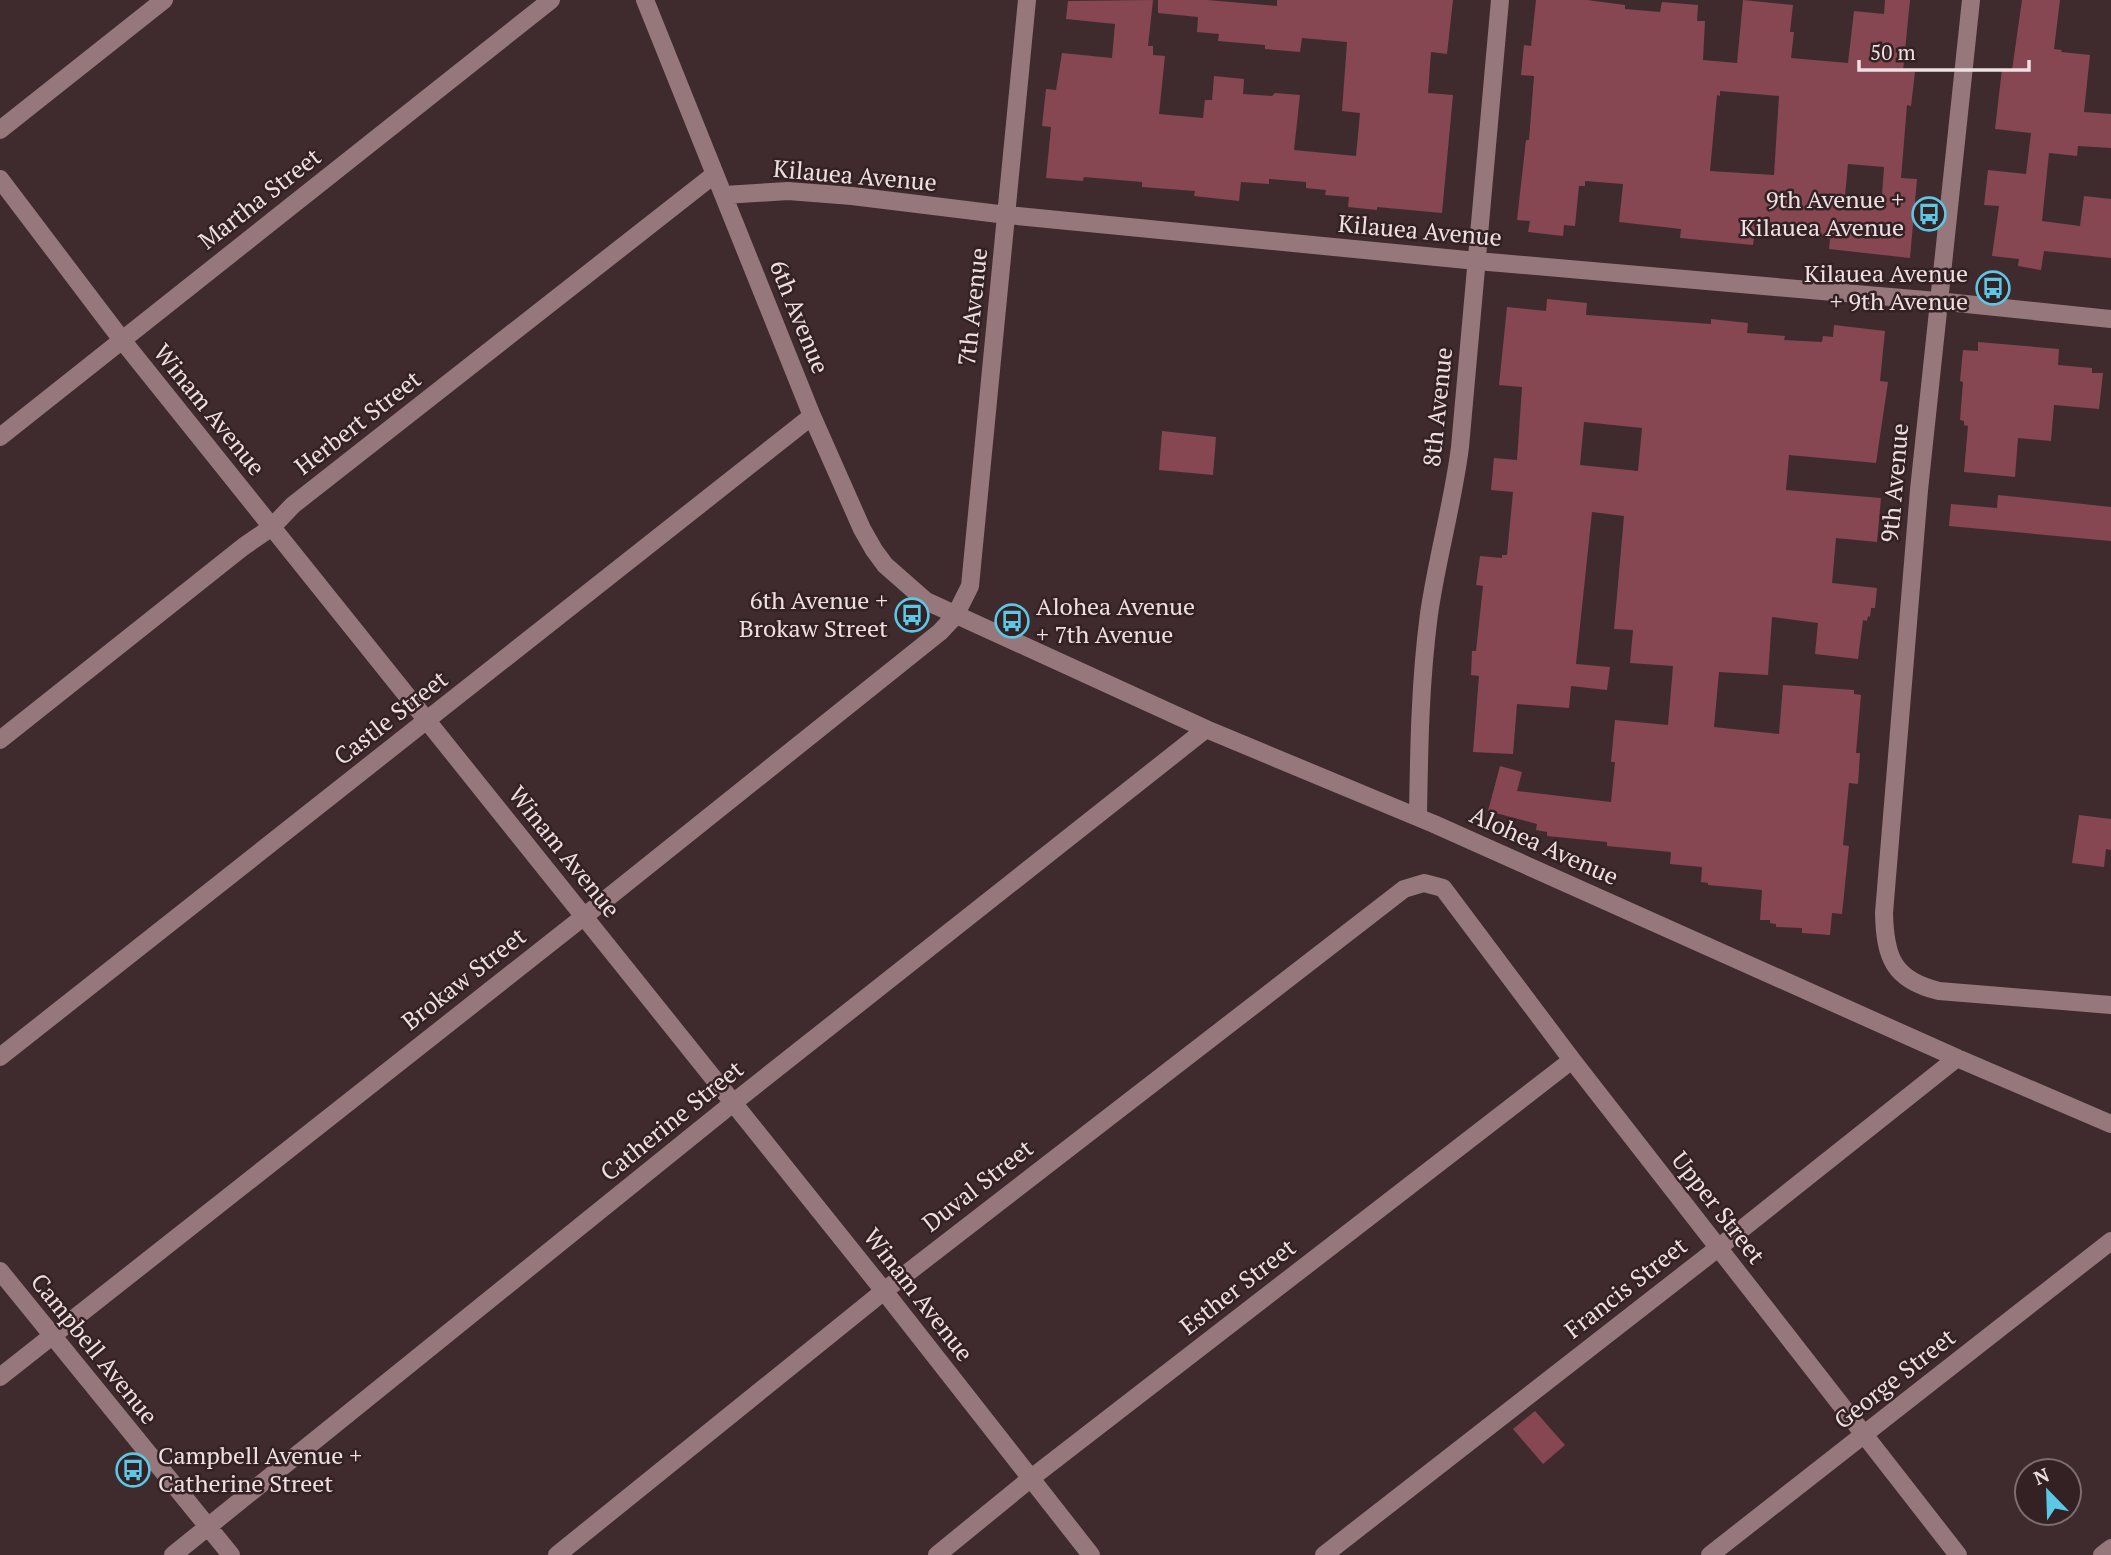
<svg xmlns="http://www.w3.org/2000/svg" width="2111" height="1555" font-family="'PT Serif',serif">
<rect width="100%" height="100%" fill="#3f2b2e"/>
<path fill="#864752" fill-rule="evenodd" d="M 1153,0 L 1148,46 L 1153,46 L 1153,55 L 1165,56 L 1159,114 L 1203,118 L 1205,100 L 1212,100 L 1214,76 L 1244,79 L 1243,94 L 1272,96 L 1275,93 L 1300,95 L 1294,150 L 1356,156 L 1360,113 L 1342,111 L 1347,42 L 1302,38 L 1300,52 L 1265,49 L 1265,45 L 1218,41 L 1219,34 L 1197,32 L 1198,17 L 1158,13 L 1158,0 L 1207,0 L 1277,6 L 1277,0 L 1453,0 L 1447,54 L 1431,52 L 1428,93 L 1453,95 L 1442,213 L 1377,207 L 1377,210 L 1348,207 L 1349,197 L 1325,195 L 1326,190 L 1306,188 L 1306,182 L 1269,179 L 1269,184 L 1241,182 L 1239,201 L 1194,196 L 1195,191 L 1142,187 L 1142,182 L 1084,177 L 1083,181 L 1046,178 L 1051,127 L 1042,126 L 1046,89 L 1056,90 L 1062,53 L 1112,58 L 1115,24 L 1066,19 L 1068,1 Z
M 1536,0 L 1587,0 L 1625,5 L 1625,9 L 1660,12 L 1662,2 L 1698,5 L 1697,21 L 1705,21 L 1703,60 L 1737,63 L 1743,0 L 1793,5 L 1790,32 L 1794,32 L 1791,58 L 1848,63 L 1854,11 L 1884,14 L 1885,0 L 1910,0 L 1903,71 L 1915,72 L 1911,106 L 1907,105 L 1901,178 L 1917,179 L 1910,258 L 1829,249 L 1830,239 L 1827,239 L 1828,236 L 1817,235 L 1818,226 L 1756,221 L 1753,245 L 1680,238 L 1681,229 L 1619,222 L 1623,184 L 1585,181 L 1585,186 L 1579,186 L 1575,226 L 1564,225 L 1563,236 L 1528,232 L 1530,221 L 1517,220 L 1526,140 L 1529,140 L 1534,76 L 1521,75 L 1524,45 L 1531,46 ZM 1720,91 L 1779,96 L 1774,175 L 1710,171 L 1717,95 L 1720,96 ZM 1848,164 L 1884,167 L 1881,209 L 1844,206 Z
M 2022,0 L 2060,0 L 2054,49 L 2062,50 L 2061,52 L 2090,55 L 2084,112 L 2111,114 L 2111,148 L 2078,146 L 2077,156 L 2049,153 L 2042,221 L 2080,226 L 2084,196 L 2111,199 L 2111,258 L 2044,251 L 2041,270 L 2018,266 L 2019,259 L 1992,256 L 1999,206 L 1984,205 L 1988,170 L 2026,174 L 2031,133 L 1995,129 L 2002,69 L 2012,70 Z
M 1547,299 L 1587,303 L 1586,315 L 1711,324 L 1711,319 L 1748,323 L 1747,333 L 1785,336 L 1784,340 L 1822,342 L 1823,336 L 1833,337 L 1834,325 L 1885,331 L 1880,381 L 1888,382 L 1876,463 L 1789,455 L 1786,490 L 1881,498 L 1877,542 L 1836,538 L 1832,583 L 1877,588 L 1875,608 L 1871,608 L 1870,617 L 1868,616 L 1867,621 L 1863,620 L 1858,659 L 1815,654 L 1818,623 L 1772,617 L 1768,675 L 1719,672 L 1714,727 L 1779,734 L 1783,685 L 1854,690 L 1854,694 L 1861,695 L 1856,753 L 1860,753 L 1858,784 L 1849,783 L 1843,845 L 1849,846 L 1842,914 L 1832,913 L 1830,935 L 1802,933 L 1802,928 L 1776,927 L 1776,924 L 1770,923 L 1770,920 L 1760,920 L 1762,890 L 1708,885 L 1708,883 L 1701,882 L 1702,867 L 1670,864 L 1671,852 L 1607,846 L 1607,842 L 1547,836 L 1547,832 L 1536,830 L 1537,824 L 1488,811 L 1500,766 L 1522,772 L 1517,791 L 1611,802 L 1615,762 L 1611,762 L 1615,720 L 1668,725 L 1673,666 L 1630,663 L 1633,630 L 1614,629 L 1624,516 L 1592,512 L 1576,664 L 1610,667 L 1607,690 L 1571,686 L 1569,708 L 1517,704 L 1513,754 L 1473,752 L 1479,676 L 1471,675 L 1472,651 L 1476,651 L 1483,586 L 1476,585 L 1480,556 L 1502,558 L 1502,555 L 1507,555 L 1513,492 L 1491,490 L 1494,458 L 1517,460 L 1522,387 L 1499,385 L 1507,307 L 1546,311 ZM 1584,422 L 1642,428 L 1638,471 L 1580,465 Z
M 1978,342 L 2059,349 L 2058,365 L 2092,368 L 2092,373 L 2103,373 L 2099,409 L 2054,405 L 2051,441 L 2018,438 L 2015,477 L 1964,472 L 1968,426 L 1964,425 L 1964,421 L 1960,420 L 1963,382 L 1960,381 L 1963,350 L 1978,351 Z
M 1162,431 L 1216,437 L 1213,475 L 1159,470 Z
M 1998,495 L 2111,507 L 2111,541 L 1949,526 L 1951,504 L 1997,508 Z
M 2079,815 L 2111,819 L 2111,850 L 2106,849 L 2104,867 L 2072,863 Z
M 1535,1411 L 1565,1445 L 1543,1464 L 1513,1429 Z"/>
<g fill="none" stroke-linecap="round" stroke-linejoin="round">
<path stroke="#96787c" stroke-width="18" d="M 645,0 L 812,416 L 862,529 L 874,550 L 885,565 L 926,601 L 1206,729 L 1434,824 L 1957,1058 L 2111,1124
M 1971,0 L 1919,490 L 1884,913 C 1885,957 1893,980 1939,991 L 2111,1005
M 0,130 L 164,0
M 0,179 L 122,340 L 884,1291 L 1091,1555
M 724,195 L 788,191 L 852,196 L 1007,215 L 1477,261 L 1937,301 L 2111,319
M 0,437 L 551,0
M 0,740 L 243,547 L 272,527 L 293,505 L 715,174
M 1418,817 C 1419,749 1420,682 1429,614 C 1437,558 1453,503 1460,447 L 1500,0
M 0,1057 L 812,416
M 0,1271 L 231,1555
M 0,1377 L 615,892 L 940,632 L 955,616 L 970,586 L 1027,0
M 173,1555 L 733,1103 L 1206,729
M 557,1555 L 884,1291 L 1404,889 L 1424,883 L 1443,888 L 1572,1060 L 1958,1555
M 937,1555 L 1030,1479 L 1572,1060
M 1324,1555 L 1718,1248 L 1957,1058
M 1710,1555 L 2111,1241
M 2102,1555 L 2111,1548"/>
</g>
<defs>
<symbol id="bus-ring" viewBox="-11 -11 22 22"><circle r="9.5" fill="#342124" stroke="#5bc8e6" stroke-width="1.5"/><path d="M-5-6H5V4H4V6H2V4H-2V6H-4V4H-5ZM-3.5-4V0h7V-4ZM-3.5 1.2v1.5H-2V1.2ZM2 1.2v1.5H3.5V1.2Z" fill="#5bc8e6"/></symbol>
</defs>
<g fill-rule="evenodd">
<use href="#bus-ring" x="1910" y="195" width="38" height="38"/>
<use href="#bus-ring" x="1974" y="269" width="38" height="38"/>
<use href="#bus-ring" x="893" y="596" width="38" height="38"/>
<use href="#bus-ring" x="993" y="602" width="38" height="38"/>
<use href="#bus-ring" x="114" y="1451" width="38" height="38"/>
</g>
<g text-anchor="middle" stroke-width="5" stroke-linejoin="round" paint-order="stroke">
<g font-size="24" fill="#eee0e2" stroke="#342124">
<text transform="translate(855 176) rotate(5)" y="8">Kilauea Avenue</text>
<text transform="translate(260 199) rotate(-38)" y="8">Martha Street</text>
<text transform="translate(1420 231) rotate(5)" y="8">Kilauea Avenue</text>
<text transform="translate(973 307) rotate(-84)" y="8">7th Avenue</text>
<text transform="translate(799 317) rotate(68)" y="8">6th Avenue</text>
<text transform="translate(1438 407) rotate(-84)" y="8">8th Avenue</text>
<text transform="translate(209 410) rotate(51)" y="8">Winam Avenue</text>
<text transform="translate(358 423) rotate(-38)" y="8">Herbert Street</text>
<text transform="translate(1895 483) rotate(-85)" y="8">9th Avenue</text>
<text transform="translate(391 718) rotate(-38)" y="8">Castle Street</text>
<text transform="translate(1544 846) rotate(24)" y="8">Alohea Avenue</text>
<text transform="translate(564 852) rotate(51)" y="8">Winam Avenue</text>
<text transform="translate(464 979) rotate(-38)" y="8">Brokaw Street</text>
<text transform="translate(672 1121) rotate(-39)" y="8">Catherine Street</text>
<text transform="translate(978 1186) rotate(-38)" y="8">Duval Street</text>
<text transform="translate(1718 1208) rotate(52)" y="8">Upper Street</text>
<text transform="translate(1238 1287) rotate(-38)" y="8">Esther Street</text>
<text transform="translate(1626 1288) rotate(-38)" y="8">Francis Street</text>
<text transform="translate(918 1295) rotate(52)" y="8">Winam Avenue</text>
<text transform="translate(94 1349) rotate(51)" y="8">Campbell Avenue</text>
<text transform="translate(1895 1379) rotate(-38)" y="8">George Street</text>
</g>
<g font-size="24" fill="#eee0e2" stroke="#342124" text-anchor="end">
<text x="1904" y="208">9th Avenue +<tspan x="1904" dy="28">Kilauea Avenue</tspan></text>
<text x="1968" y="282">Kilauea Avenue<tspan x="1968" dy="28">+ 9th Avenue</tspan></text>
<text x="888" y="609">6th Avenue +<tspan x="888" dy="28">Brokaw Street</tspan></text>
<text x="1036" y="615" text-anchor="start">Alohea Avenue<tspan x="1036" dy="28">+ 7th Avenue</tspan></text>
<text x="158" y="1464" text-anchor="start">Campbell Avenue +<tspan x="158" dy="28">Catherine Street</tspan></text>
</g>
</g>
<g transform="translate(2048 1492) rotate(337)"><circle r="33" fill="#342124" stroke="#7e6d70" stroke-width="2"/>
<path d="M0-5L12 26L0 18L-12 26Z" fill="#5bc8e6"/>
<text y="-10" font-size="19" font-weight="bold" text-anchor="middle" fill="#eee0e2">N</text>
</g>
<path d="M1859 60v10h170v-10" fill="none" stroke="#eee0e2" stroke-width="3.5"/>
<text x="1870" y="60" font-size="21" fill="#eee0e2" stroke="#342124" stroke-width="5" paint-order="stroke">50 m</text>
</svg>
